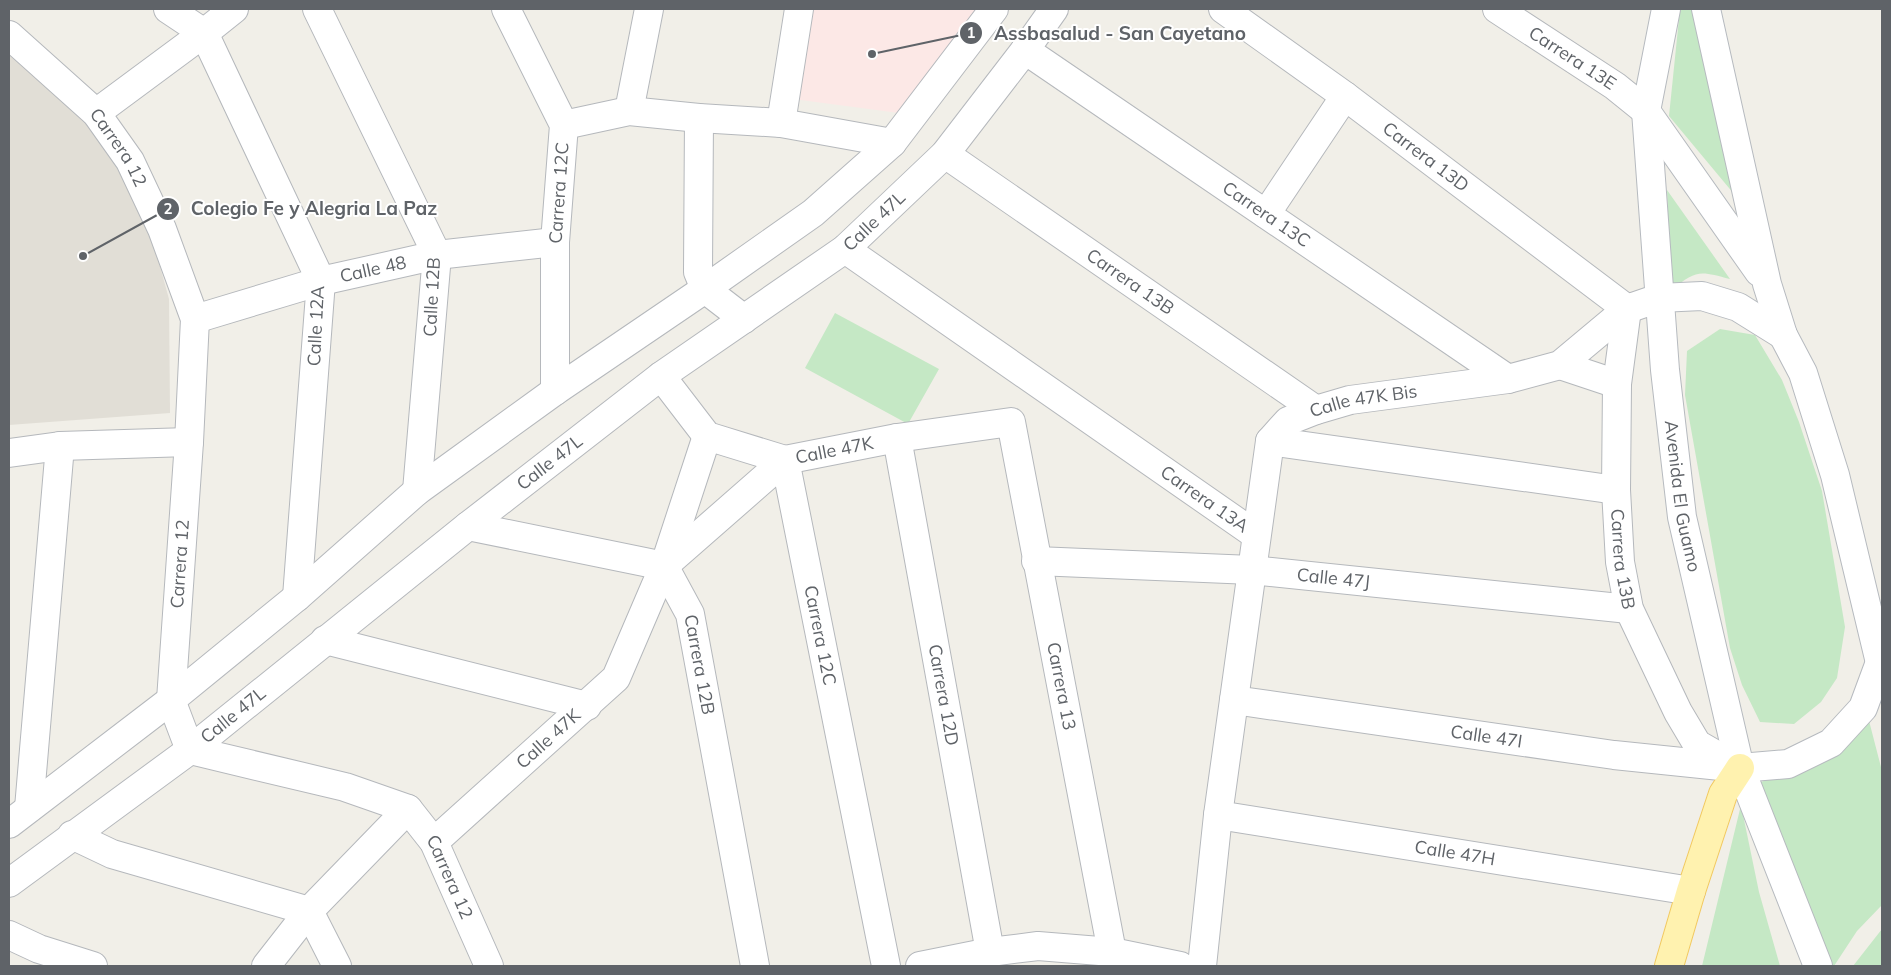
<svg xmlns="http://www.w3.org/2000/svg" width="1891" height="975" font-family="Mulish,sans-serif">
<rect width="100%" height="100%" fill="#f1efe8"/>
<path fill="#e1ded6" d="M 9,46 L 109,140 L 145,212 L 169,299 L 170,413 L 9,425 Z"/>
<path fill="#fce8e6" d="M 811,9 L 976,9 L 899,113 L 793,99 Z"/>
<path fill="#c5e8c5" d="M 1680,9 L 1701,9 L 1734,194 L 1669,116 Z
M 1667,190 L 1730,279 C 1700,271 1696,269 1671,291 Z
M 835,313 L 939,369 L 908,424 L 805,368 Z
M 1720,329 L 1755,335 L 1782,380 L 1799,422 L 1822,491 L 1845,627 L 1837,678 L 1821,702 L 1794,724 L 1760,722 L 1742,685 L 1730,648 L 1685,395 L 1687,351 Z
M 1867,713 L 1882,771 L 1882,905 L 1857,931 L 1834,966 L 1828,966 L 1788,869 L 1761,782 L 1823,759 Z
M 1741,805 L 1759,892 L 1780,966 L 1702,966 Z
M 1882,929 L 1882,966 L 1853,966 Z"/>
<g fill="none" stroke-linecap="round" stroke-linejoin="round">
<defs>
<g id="minor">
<path d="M 168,9 L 204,33 L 321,281 L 297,597"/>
<path d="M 317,9 L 437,255 L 417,491"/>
<path d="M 506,9 L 564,125 L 555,242 L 555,391"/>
<path id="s1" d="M 1223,9 L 1345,96 L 1627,309"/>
<path id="s2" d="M 9,35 L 96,113 L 130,161 L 162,229 L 195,319 L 189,442 L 171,700"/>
<path id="s3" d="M 1025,50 L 1508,379"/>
<path d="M 629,111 L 649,9"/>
<path d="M 96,113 L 204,33 L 234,9"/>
<path d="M 699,118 L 698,272 L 705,289 L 744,319"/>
<path d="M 781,123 L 799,9"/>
<path d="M 564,125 L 629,111 L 699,118 L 781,123 L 892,143"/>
<path id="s4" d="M 945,154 L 1316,410"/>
<path d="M 1266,214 L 1345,96"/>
<path id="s5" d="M 845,249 L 1256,535"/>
<path id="s6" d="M 1627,309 L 1617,384 L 1616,490 L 1620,562 L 1629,609 L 1678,712 L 1697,744 L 1730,763"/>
<path id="s7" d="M 195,319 L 321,281 L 437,255 L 555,242"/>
<path d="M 1560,365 L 1617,384"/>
<path id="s8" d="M 661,376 L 707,436 L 785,460 L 886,966"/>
<path id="s9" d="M 897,438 L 990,952"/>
<path d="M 1270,441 L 1616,490"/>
<path d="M 9,453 L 60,446 L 189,442"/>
<path d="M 468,526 L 664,566"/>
<path id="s10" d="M 1036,561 L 1252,570 L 1629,609"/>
<path d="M 665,564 L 707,436"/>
<path id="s11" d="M 664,566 L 690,614 L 755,966"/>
<path d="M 325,640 L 587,706"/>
<path id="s12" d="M 1234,700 L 1614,755 L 1740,768"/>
<path d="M 29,808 L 60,446"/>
<path id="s13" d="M 1218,815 L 1691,891"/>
<path d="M 72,835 L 112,854 L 309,911"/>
<path id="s14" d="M 434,842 L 616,678 L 664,566 L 785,460 L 897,438 L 1011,422 L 1112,952"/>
<path d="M 309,911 L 337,966"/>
<path d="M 9,935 L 39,949 L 93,966"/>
<path d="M 266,966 L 309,911 L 408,809"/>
<path d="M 920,966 L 990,952 L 1038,946 L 1112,952 L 1180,966"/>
<path id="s15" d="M 1202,966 L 1218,815 L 1270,441 L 1288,421 L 1316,410 L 1350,400 L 1508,379 L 1560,365 L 1627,309 L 1659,298"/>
</g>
<g id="tertiary">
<path id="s16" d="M 1497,9 L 1615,86 L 1646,111"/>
<path id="s17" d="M 171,700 L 190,750 L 345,787 L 408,809 L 434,842 L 489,966"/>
<path d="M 9,824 L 171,700 L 297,597 L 417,491 L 555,391 L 705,289 L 813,213 L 892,143 L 994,9"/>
<path id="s18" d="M 9,883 L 190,750 L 468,526 L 661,376 L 845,249 L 945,154 L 1025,50 L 1054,9"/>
</g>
<g id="secondary">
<path id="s19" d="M 1666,9 L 1646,111 L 1665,370 L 1682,517 L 1740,768 L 1818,966"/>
<path d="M 1706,9 L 1767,284 L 1783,335 L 1803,373 L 1835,475 L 1882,671"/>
<path d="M 1646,111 L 1759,272"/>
<path d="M 1659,298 L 1702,296 L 1738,307 L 1783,335"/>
<path d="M 1740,768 L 1788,764 L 1831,743 L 1863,708 L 1880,662"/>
</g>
<path id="primary" d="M 1669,966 L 1691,891 L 1723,794 L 1740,768"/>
</defs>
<use href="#minor" stroke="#b5b8bc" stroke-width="30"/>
<use href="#tertiary" stroke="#b5b8bc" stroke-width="30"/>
<use href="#secondary" stroke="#b6babf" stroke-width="30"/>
<use href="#primary" stroke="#f2c960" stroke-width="30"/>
<use href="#minor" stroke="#fff" stroke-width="28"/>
<use href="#tertiary" stroke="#fff" stroke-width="28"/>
<use href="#secondary" stroke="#fff" stroke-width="28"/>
<use href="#primary" stroke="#fff2af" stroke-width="28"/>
</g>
<g text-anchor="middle" stroke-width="4" stroke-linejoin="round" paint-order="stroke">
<g font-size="18" fill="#5f6368" stroke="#fff">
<text dy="6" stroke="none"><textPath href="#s16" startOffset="90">Carrera 13E</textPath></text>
<text dy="6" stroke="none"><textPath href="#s2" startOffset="158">Carrera 12</textPath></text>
<text dy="6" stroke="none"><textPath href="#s1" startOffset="251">Carrera 13D</textPath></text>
<text transform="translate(559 193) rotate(-86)" y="6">Carrera 12C</text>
<text dy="6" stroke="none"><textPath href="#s3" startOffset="292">Carrera 13C</textPath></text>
<text dy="6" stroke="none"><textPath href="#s18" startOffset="1090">Calle 47L</textPath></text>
<text dy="6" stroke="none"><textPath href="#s7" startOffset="185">Calle 48</textPath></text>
<text dy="6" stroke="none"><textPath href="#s4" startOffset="225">Carrera 13B</textPath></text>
<text transform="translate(432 297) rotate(-87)" y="6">Calle 12B</text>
<text transform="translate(316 326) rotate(-87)" y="6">Calle 12A</text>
<text dy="6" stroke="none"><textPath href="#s15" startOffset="635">Calle 47K Bis</textPath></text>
<text dy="6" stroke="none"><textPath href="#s14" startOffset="578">Calle 47K</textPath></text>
<text dy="6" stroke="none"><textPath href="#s18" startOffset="685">Calle 47L</textPath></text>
<text dy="6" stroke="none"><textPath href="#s19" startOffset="491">Avenida El Guamo</textPath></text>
<text dy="6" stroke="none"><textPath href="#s5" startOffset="438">Carrera 13A</textPath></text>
<text dy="6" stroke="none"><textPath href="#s6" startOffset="251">Carrera 13B</textPath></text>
<text transform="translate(180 564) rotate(-86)" y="6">Carrera 12</text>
<text dy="6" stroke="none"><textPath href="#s10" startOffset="298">Calle 47J</textPath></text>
<text dy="6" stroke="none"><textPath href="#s8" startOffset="336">Carrera 12C</textPath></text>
<text dy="6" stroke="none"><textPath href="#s11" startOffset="106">Carrera 12B</textPath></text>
<text dy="6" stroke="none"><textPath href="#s14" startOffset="1026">Carrera 13</textPath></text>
<text dy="6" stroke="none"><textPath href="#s9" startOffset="261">Carrera 12D</textPath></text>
<text dy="6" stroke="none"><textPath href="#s18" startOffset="280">Calle 47L</textPath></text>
<text dy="6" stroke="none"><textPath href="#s12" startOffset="255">Calle 47I</textPath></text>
<text dy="6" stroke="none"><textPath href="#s14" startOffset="154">Calle 47K</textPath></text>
<text dy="6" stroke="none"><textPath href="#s13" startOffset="240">Calle 47H</textPath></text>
<text dy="6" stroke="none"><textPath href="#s17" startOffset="360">Carrera 12</textPath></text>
</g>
</g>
<path fill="none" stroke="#5f6368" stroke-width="2" d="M872 54L971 33M83 256L168 209"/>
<g fill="#5f6368" stroke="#fff" stroke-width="2">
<circle cx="872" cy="54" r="5"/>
<circle cx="83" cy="256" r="5"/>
<circle cx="971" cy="33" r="12"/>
<circle cx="168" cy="209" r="12"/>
</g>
<g font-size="15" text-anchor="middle" font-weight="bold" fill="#fff">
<text x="971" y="38">1</text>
<text x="168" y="214">2</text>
</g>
<g font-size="19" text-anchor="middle" font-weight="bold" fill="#5f6368" stroke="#fff" stroke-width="4" stroke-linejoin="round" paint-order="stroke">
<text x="1120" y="40">Assbasalud - San Cayetano</text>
<text x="314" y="215">Colegio Fe y Alegria La Paz</text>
</g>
<rect width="1891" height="975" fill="none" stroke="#5f6368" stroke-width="20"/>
</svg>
